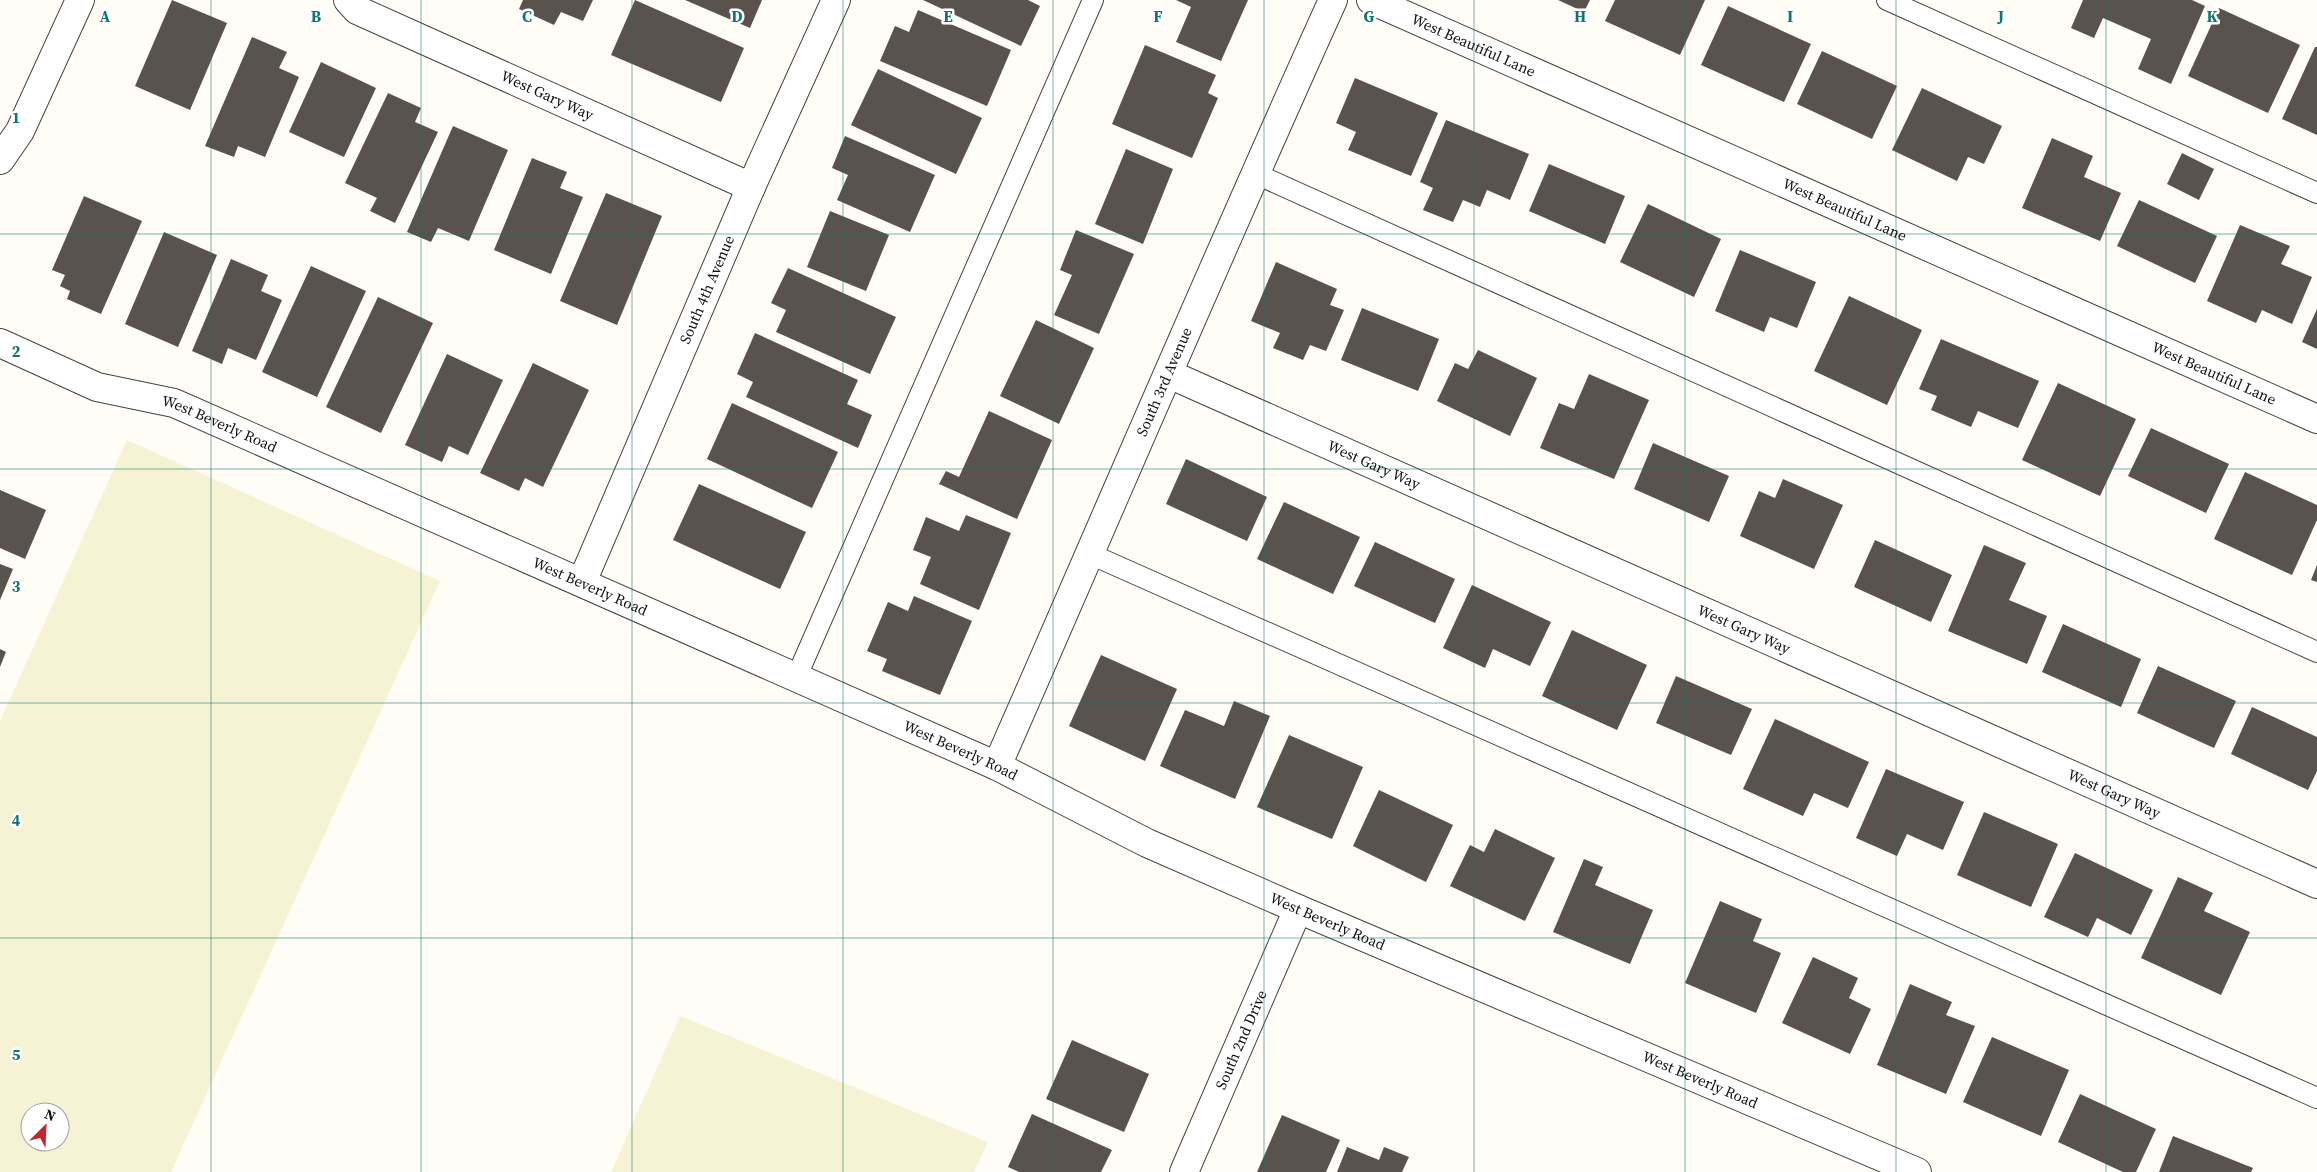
<svg xmlns="http://www.w3.org/2000/svg" width="2317" height="1172" font-family="'Source Serif 4',serif">
<rect width="100%" height="100%" fill="#fffdf5"/>
<path fill="#f6f3d4" fill-rule="evenodd" d="M 127,440 L 440,581 L 171,1172 L 0,1172 L 0,721 ZM 30,1112 L 60,1112 L 60,1142 L 30,1142 Z
M 680,1016 L 988,1142 L 974,1172 L 611,1172 Z"/>
<path fill="#5a524d" d="M 172,0 L 227,23 L 190,110 L 135,86 Z
M 523,0 L 593,0 L 583,21 L 561,12 L 554,25 L 519,9 Z
M 635,0 L 744,48 L 721,102 L 611,55 Z
M 685,0 L 762,0 L 750,28 Z
M 923,0 L 1028,0 L 1040,6 L 1021,46 Z
M 1176,0 L 1248,0 L 1221,61 L 1176,42 L 1191,7 Z
M 1558,0 L 1590,0 L 1584,12 Z
M 1615,0 L 1705,0 L 1680,55 L 1605,21 Z
M 2083,0 L 2192,0 L 2205,6 L 2171,84 L 2138,69 L 2151,39 L 2103,18 L 2094,38 L 2071,28 Z
M 1728,6 L 1811,44 L 1784,102 L 1701,65 Z
M 2219,8 L 2300,45 L 2268,113 L 2188,76 Z
M 918,10 L 1011,50 L 987,106 L 880,61 L 895,26 L 909,32 Z
M 252,37 L 287,52 L 279,68 L 299,77 L 265,157 L 238,146 L 234,157 L 205,146 Z
M 1145,45 L 1216,75 L 1208,93 L 1218,98 L 1192,158 L 1112,124 Z
M 2315,47 L 2317,47 L 2317,135 L 2282,119 Z
M 1822,51 L 1897,86 L 1872,139 L 1797,104 Z
M 321,62 L 376,88 L 344,157 L 289,132 Z
M 878,69 L 982,118 L 956,174 L 851,125 Z
M 1355,78 L 1438,113 L 1411,176 L 1348,150 L 1356,132 L 1336,123 Z
M 1922,88 L 2002,126 L 1984,164 L 1968,157 L 1957,181 L 1892,150 Z
M 388,93 L 421,108 L 415,122 L 438,132 L 395,223 L 370,211 L 377,198 L 345,183 Z
M 1446,120 L 1529,154 L 1510,200 L 1487,190 L 1480,207 L 1463,200 L 1453,222 L 1423,210 L 1433,188 L 1420,182 Z
M 453,126 L 508,150 L 469,241 L 438,228 L 431,242 L 407,232 Z
M 845,136 L 935,175 L 910,232 L 837,200 L 848,175 L 832,168 Z
M 2052,138 L 2093,156 L 2084,177 L 2121,193 L 2100,241 L 2022,208 Z
M 1126,149 L 1173,169 L 1143,244 L 1095,224 Z
M 2182,153 L 2214,169 L 2199,200 L 2167,184 Z
M 532,158 L 567,172 L 560,188 L 583,197 L 551,274 L 494,250 Z
M 1549,164 L 1625,196 L 1605,244 L 1529,211 Z
M 606,193 L 662,216 L 617,325 L 560,301 Z
M 84,196 L 142,221 L 101,314 L 67,299 L 70,291 L 60,286 L 65,275 L 52,270 Z
M 2139,200 L 2217,236 L 2195,283 L 2117,246 Z
M 1648,204 L 1721,239 L 1694,297 L 1620,262 Z
M 830,211 L 889,235 L 866,291 L 807,267 Z
M 2240,225 L 2290,246 L 2281,264 L 2312,277 L 2292,324 L 2262,310 L 2256,323 L 2207,301 Z
M 1076,230 L 1134,254 L 1099,334 L 1054,315 L 1072,275 L 1060,270 Z
M 164,232 L 217,255 L 178,347 L 125,324 Z
M 1740,250 L 1816,282 L 1797,328 L 1770,317 L 1764,332 L 1715,311 Z
M 231,259 L 268,275 L 261,291 L 282,300 L 256,360 L 228,348 L 222,364 L 192,351 Z
M 1276,262 L 1337,289 L 1330,305 L 1344,310 L 1326,351 L 1310,345 L 1303,360 L 1273,348 L 1280,333 L 1251,321 Z
M 311,266 L 366,291 L 317,397 L 262,372 Z
M 788,268 L 896,317 L 870,374 L 776,332 L 786,310 L 771,303 Z
M 1849,296 L 1922,330 L 1887,405 L 1814,371 Z
M 378,297 L 433,323 L 381,433 L 326,407 Z
M 1362,308 L 1439,339 L 1418,391 L 1341,360 Z
M 2317,309 L 2317,349 L 2302,342 Z
M 1036,320 L 1094,348 L 1059,424 L 1000,396 Z
M 755,333 L 858,380 L 847,404 L 872,415 L 858,448 L 746,397 L 753,382 L 737,374 Z
M 1941,339 L 2039,381 L 2018,428 L 1978,411 L 1971,427 L 1931,410 L 1937,396 L 1919,389 Z
M 1478,350 L 1537,378 L 1510,436 L 1437,401 L 1455,363 L 1468,369 Z
M 447,354 L 503,380 L 468,455 L 449,446 L 442,462 L 405,445 Z
M 533,363 L 589,390 L 543,487 L 525,478 L 519,491 L 480,473 Z
M 1589,374 L 1649,400 L 1614,479 L 1540,448 L 1559,403 L 1574,409 Z
M 2058,383 L 2136,419 L 2100,496 L 2022,460 Z
M 732,403 L 838,452 L 812,508 L 707,459 Z
M 989,411 L 1052,440 L 1017,519 L 939,484 L 946,471 L 959,477 Z
M 2151,428 L 2229,464 L 2206,513 L 2128,476 Z
M 1653,443 L 1729,476 L 1709,522 L 1634,489 Z
M 1186,459 L 1267,497 L 1247,541 L 1166,504 Z
M 2245,472 L 2317,505 L 2317,520 L 2292,575 L 2214,539 Z
M 1783,479 L 1843,505 L 1814,569 L 1740,536 L 1759,491 L 1775,498 Z
M 699,484 L 806,532 L 780,589 L 673,540 Z
M 0,490 L 46,510 L 25,559 L 0,548 Z
M 1284,502 L 1360,537 L 1333,594 L 1257,559 Z
M 966,515 L 1011,533 L 979,610 L 920,584 L 931,557 L 913,550 L 926,517 L 959,531 Z
M 1875,540 L 1952,575 L 1931,622 L 1854,587 Z
M 1375,542 L 1455,579 L 1435,623 L 1354,586 Z
M 1984,545 L 2026,563 L 2009,600 L 2047,616 L 2027,664 L 1948,631 Z
M 0,564 L 13,569 L 0,600 Z
M 2317,565 L 2317,582 L 2311,580 Z
M 1472,585 L 1551,622 L 1530,666 L 1493,649 L 1485,668 L 1443,648 Z
M 914,596 L 972,621 L 940,695 L 882,671 L 887,659 L 867,651 L 888,602 L 908,611 Z
M 2063,624 L 2141,659 L 2121,707 L 2042,672 Z
M 1572,630 L 1647,665 L 1617,730 L 1542,696 Z
M 0,649 L 6,652 L 0,667 Z
M 1101,655 L 1177,689 L 1145,761 L 1069,726 Z
M 2158,666 L 2236,701 L 2214,748 L 2137,713 Z
M 1676,676 L 1752,709 L 1731,755 L 1656,723 Z
M 1234,701 L 1270,716 L 1235,799 L 1160,766 L 1185,710 L 1224,726 Z
M 2252,707 L 2317,737 L 2317,771 L 2308,790 L 2231,754 Z
M 1775,719 L 1869,762 L 1848,808 L 1814,793 L 1803,816 L 1743,789 Z
M 1289,735 L 1363,767 L 1332,839 L 1257,807 Z
M 1886,769 L 1964,802 L 1943,850 L 1907,834 L 1897,856 L 1856,838 Z
M 1379,790 L 1453,825 L 1426,882 L 1353,846 Z
M 1984,812 L 2058,844 L 2031,907 L 1957,875 Z
M 1495,829 L 1555,858 L 1525,921 L 1450,886 L 1470,845 L 1484,852 Z
M 2075,853 L 2153,890 L 2131,935 L 2097,918 L 2088,937 L 2044,917 Z
M 1584,859 L 1603,867 L 1595,885 L 1653,910 L 1630,964 L 1553,932 Z
M 2178,877 L 2213,893 L 2204,911 L 2250,932 L 2221,995 L 2141,958 Z
M 1720,901 L 1762,919 L 1753,941 L 1781,953 L 1756,1013 L 1685,983 Z
M 1813,957 L 1858,978 L 1849,998 L 1871,1009 L 1850,1054 L 1782,1023 Z
M 1910,984 L 1952,1002 L 1946,1015 L 1975,1026 L 1946,1094 L 1877,1065 Z
M 1992,1037 L 2069,1070 L 2041,1136 L 1963,1102 Z
M 1072,1040 L 1149,1074 L 1124,1132 L 1046,1099 Z
M 2080,1094 L 2156,1129 L 2136,1172 L 2123,1172 L 2058,1142 Z
M 1032,1114 L 1112,1150 L 1101,1172 L 1019,1172 L 1008,1167 Z
M 1282,1115 L 1340,1140 L 1326,1172 L 1257,1172 Z
M 2173,1136 L 2253,1168 L 2251,1172 L 2159,1172 Z
M 1347,1147 L 1379,1160 L 1384,1147 L 1409,1157 L 1402,1172 L 1337,1172 Z"/>
<g fill="none" stroke-linecap="round" stroke-linejoin="round">
<defs>
<path id="service" d="M 1887,0 L 2317,193
M 1254,173 L 2317,652
M 1090,554 L 2317,1098
M 796,678 L 1093,0"/>
<g id="minor">
<path id="s1" d="M 348,0 L 357,10 L 751,187"/>
<path id="s2" d="M 1371,0 L 2317,419"/>
<path d="M 0,160 L 20,131 L 80,0"/>
<path id="s3" d="M 0,343 L 97,387 L 174,403 L 997,766 L 1147,843 L 1298,909 L 1917,1172"/>
<path id="s4" d="M 1169,374 L 2317,884"/>
<path id="s5" d="M 582,582 L 751,187 L 836,0"/>
<path id="s6" d="M 997,766 C 1109,511 1218,254 1333,0"/>
<path id="s7" d="M 1184,1172 L 1298,909"/>
</g>
</defs>
<use href="#service" stroke="#444" stroke-width="22"/>
<use href="#minor" stroke="#444" stroke-width="30"/>
<use href="#service" stroke="#fff" stroke-width="20"/>
<use href="#minor" stroke="#fff" stroke-width="28"/>
</g>
<path fill="none" stroke="#0f766e" stroke-width="1" stroke-opacity="0.55" d="M 211,0 L 211,1172M 421,0 L 421,1172M 632,0 L 632,1172M 843,0 L 843,1172M 1053,0 L 1053,1172M 1264,0 L 1264,1172M 1474,0 L 1474,1172M 1685,0 L 1685,1172M 1896,0 L 1896,1172M 2106,0 L 2106,1172M 0,234 L 2317,234M 0,469 L 2317,469M 0,703 L 2317,703M 0,938 L 2317,938"/>
<g text-anchor="middle" stroke-width="5" stroke-linejoin="round" paint-order="stroke">
<g font-size="15" fill="#111" stroke="#fff">
<text dy="5" stroke="none"><textPath href="#s2" startOffset="112">West Beautiful Lane</textPath></text>
<text dy="5" stroke="none"><textPath href="#s1" startOffset="222">West Gary Way</textPath></text>
<text dy="5" stroke="none"><textPath href="#s2" startOffset="518">West Beautiful Lane</textPath></text>
<text dy="5" stroke="none"><textPath href="#s5" startOffset="318">South 4th Avenue</textPath></text>
<text dy="5" stroke="none"><textPath href="#s2" startOffset="922">West Beautiful Lane</textPath></text>
<text dy="5" stroke="none"><textPath href="#s6" startOffset="419">South 3rd Avenue</textPath></text>
<text dy="5" stroke="none"><textPath href="#s3" startOffset="235">West Beverly Road</textPath></text>
<text dy="5" stroke="none"><textPath href="#s4" startOffset="224">West Gary Way</textPath></text>
<text dy="5" stroke="none"><textPath href="#s3" startOffset="640">West Beverly Road</textPath></text>
<text dy="5" stroke="none"><textPath href="#s4" startOffset="629">West Gary Way</textPath></text>
<text dy="5" stroke="none"><textPath href="#s3" startOffset="1045">West Beverly Road</textPath></text>
<text dy="5" stroke="none"><textPath href="#s4" startOffset="1034">West Gary Way</textPath></text>
<text dy="5" stroke="none"><textPath href="#s3" startOffset="1450">West Beverly Road</textPath></text>
<text dy="5" stroke="none"><textPath href="#s7" startOffset="144">South 2nd Drive</textPath></text>
<text dy="5" stroke="none"><textPath href="#s3" startOffset="1855">West Beverly Road</textPath></text>
</g>
</g>
<g font-size="16" text-anchor="middle" font-weight="bold" fill="#0f766e" stroke="#fff" stroke-width="5" stroke-linejoin="round" paint-order="stroke">
<text x="105" y="22">A</text>
<text x="316" y="22">B</text>
<text x="527" y="22">C</text>
<text x="737" y="22">D</text>
<text x="948" y="22">E</text>
<text x="1158" y="22">F</text>
<text x="1369" y="22">G</text>
<text x="1580" y="22">H</text>
<text x="1790" y="22">I</text>
<text x="2001" y="22">J</text>
<text x="2212" y="22">K</text>
<text x="16" y="123">1</text>
<text x="16" y="357">2</text>
<text x="16" y="592">3</text>
<text x="16" y="826">4</text>
<text x="16" y="1060">5</text>
</g>
<g transform="translate(45 1127) rotate(24)"><circle r="24" fill="#ffffff" stroke="#a0a0a0"/>
<path d="M0-4L9 19L0 12L-9 19Z" fill="#c4262e"/>
<text y="-8" font-size="14" font-weight="bold" text-anchor="middle" fill="#111111">N</text>
</g>
</svg>
